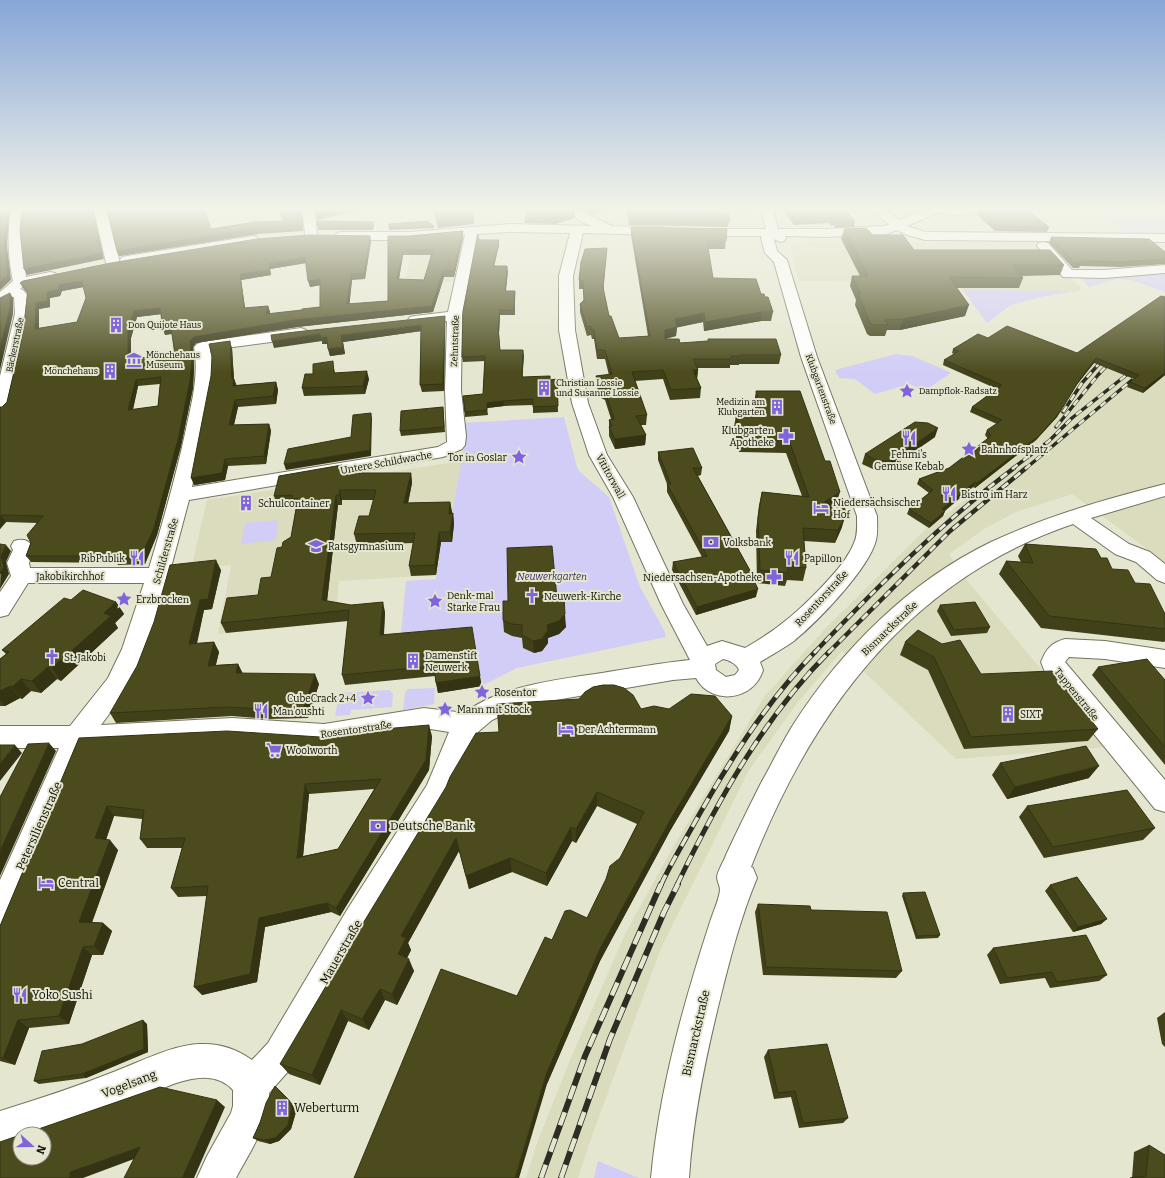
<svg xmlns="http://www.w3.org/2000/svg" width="1165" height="1178" font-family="Bitter,serif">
<rect width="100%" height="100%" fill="#e5e6cf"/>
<path fill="#dadcbd" d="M 465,234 L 455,282 L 405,283 L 415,237 Z
M 1035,241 L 1066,275 L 1082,288 L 1078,291 L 963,290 L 956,282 L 798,281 L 791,247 L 799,243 L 810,242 L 925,243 Z
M 1165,295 L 1165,562 L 1072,494 L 1016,512 L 984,529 L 949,554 L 961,573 L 1106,747 L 956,759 L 842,651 L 798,702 L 749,770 L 661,948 L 588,1147 L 578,1178 L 526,1178 L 538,1140 L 570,1060 L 626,932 L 673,847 L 764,697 L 823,631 L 924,531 L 978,490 L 946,473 L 989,441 L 985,435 L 1066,363 Z
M 462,461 L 452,512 L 454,524 L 452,542 L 440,550 L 436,575 L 339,581 L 335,622 L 218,634 L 231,565 L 191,569 L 207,500 Z"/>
<path fill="#d2cdf6" d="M 1062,209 L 1153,209 L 1165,216 L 1165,234 L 1124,234 L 1097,215 L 1072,216 Z
M 1165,270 L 1165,292 L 1131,280 L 1116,279 L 1089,287 L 1078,275 Z
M 963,290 L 1078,291 L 1041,297 L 1011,305 L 987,323 Z
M 896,354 L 913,356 L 951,373 L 924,391 L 910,384 L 875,394 L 855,379 L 839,378 L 835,370 Z
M 564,417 L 577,467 L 579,471 L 609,497 L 640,587 L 664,630 L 666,637 L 517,668 L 482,686 L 473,629 L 401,634 L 406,581 L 436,579 L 440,550 L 437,542 L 452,542 L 454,524 L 450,524 L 465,442 L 462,423 Z
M 278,520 L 276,540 L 241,544 L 245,523 Z
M 435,688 L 434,704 L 403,710 L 405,693 L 408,689 Z
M 390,690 L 393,694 L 392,707 L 351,710 L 350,715 L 335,716 L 339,693 Z
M 598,1161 L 639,1178 L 594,1178 Z"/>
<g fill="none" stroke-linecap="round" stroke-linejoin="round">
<defs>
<path id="minor" d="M 11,209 L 23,209 L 21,236 L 26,277 L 50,272 L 55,273 L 57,276 L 55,279 L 25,285 L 20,289 L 23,290 L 29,297 C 30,335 17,372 9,408 L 6,412 L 0,413 L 0,376 L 15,314 L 14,297 L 11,297 L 5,302 L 0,303 L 0,292 L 13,281 C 8,257 7,233 11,209 Z
M 94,209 L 106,209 L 120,263 L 118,266 L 108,266 L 106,263 Z
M 300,209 L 312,209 L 315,214 L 317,235 L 315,238 L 307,238 L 305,235 L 303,214 Z
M 563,209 L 577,209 L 612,226 L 660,227 L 664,228 L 666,231 L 664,234 L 660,235 L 583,233 L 573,276 L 575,330 L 588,403 L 607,455 L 633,497 L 683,604 L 707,646 L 722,641 L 745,648 C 779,629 804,607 830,578 C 839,568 849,556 854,543 C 858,535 857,525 857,516 L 801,357 L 774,262 L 765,253 L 761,238 L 762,236 L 697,236 L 693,235 L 691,232 L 693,229 L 766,229 L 761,209 L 773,209 L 778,229 L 826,229 L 884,226 L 889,225 L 872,209 L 884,209 L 899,220 L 925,209 L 987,209 L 985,211 L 981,213 L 952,215 L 939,212 L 907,226 L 925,232 L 1165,234 L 1165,242 L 925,240 L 907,235 L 897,230 L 886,234 L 826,237 L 785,236 L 786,238 L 784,241 L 780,242 L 774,239 L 777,251 L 787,260 L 817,357 L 877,516 C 877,524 878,532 876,540 C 869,569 817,622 794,641 C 783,649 771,655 760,662 L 763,670 C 754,701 711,706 696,678 L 673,680 L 538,703 L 507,713 L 492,720 L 479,731 L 469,745 L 448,800 L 369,932 L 292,1067 L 269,1093 C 272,1120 248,1155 236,1178 L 197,1178 L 207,1156 L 231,1113 L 233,1106 L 233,1090 C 217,1073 196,1077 176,1083 L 56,1130 L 43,1134 L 20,1134 L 20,1141 L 0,1147 L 0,1111 C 39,1099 78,1086 116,1071 C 142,1061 172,1045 200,1044 C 219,1043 237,1049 252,1060 L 268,1043 L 347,910 L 427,785 L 449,732 L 424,728 L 324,746 L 232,740 L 86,747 L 11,926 L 0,930 L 0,880 L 59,748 L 0,748 L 0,726 L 70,726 L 108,678 L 122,649 L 144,583 L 28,583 L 8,615 L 0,617 L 0,592 L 11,576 L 7,563 L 13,550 L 11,546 L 14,541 C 24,538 29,540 34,549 L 29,563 L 30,568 L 149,568 C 163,522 176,476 186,429 C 192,401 199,375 194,347 L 197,344 L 202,342 L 301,328 L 306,330 L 309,333 L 306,336 L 301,338 L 210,350 L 213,363 L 212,383 L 192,487 L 438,447 L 447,442 L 445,390 L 447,321 L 415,324 L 410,323 L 408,320 L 410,317 L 415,316 L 448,312 L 465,235 L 410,240 L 341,240 L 337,239 L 335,236 L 337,233 L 341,232 L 410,232 L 510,224 L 592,226 L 582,222 ZM 510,232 L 570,233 L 559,276 L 559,330 L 572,403 L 589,455 L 613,497 L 661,604 L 690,660 C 661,663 632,668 602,673 C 562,679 497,686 465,713 L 424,708 L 324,724 L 232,718 L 101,725 L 126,691 L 146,649 L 169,575 L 189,500 L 443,457 L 462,449 L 465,445 L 466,436 L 461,390 L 462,316 L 477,234 ZM 723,659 C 729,660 737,664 739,670 L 735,675 L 726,677 L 716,670 L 715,664 Z
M 253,236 L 257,237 L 259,240 L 257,243 L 127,264 L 122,263 L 120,260 L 122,257 L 127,256 Z
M 1043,242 L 1048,243 L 1072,270 L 1104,270 L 1165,265 L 1165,273 L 1104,278 L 1063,277 L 1037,246 L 1038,243 Z
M 1165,484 L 1165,496 L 1091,518 L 1129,544 L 1150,552 L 1165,564 L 1165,583 L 1157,580 L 1136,562 L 1115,554 L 1073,524 C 910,579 811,712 751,867 L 753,868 L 757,878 C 741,916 731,955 721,995 C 706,1055 693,1116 689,1178 L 651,1178 C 659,1091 683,1005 710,922 C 713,912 719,900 720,890 C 720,886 717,881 717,877 C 718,870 724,861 726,855 C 737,831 749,807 761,783 C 772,764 781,744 793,725 C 841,650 910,581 991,542 C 1047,516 1106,499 1165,484 Z
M 1065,639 L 1105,641 L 1165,650 L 1165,668 L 1105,659 L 1069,657 L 1065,662 L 1165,780 L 1165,812 L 1155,809 L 1046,675 L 1041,662 C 1046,649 1051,643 1065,639 Z"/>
</defs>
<use href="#minor" stroke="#747460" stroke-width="2"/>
<use href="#minor" fill="#fff" fill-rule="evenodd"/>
<defs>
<path id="rail-far3" d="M 1063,412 L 1082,383 L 1105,357
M 1056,427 L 1098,375 L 1113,359
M 1012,469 L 1049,441 L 1072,418 L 1134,369
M 1025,469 L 1138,375"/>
<path id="rail-far2" d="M 814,653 C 877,587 941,523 1014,468
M 828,653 L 950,531 L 1026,468"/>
<path id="rail-far1" d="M 661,885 C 669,867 680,849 690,831 C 725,768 764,704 815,652
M 677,885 C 717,802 764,717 829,652"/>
<path id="rail" d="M 541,1178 L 585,1056 L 661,884
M 561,1178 L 610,1039 L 664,912 L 678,884"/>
</defs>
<use href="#rail-far3" stroke="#2d2d24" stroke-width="3.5"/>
<use href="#rail-far2" stroke="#2d2d24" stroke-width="4.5"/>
<use href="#rail-far1" stroke="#2d2d24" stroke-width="5"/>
<use href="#rail" stroke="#2d2d24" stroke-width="6"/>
<use href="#rail-far3" stroke="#e5e6cf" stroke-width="2.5" stroke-dasharray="7" stroke-linecap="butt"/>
<use href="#rail-far2" stroke="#e5e6cf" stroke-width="3" stroke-dasharray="8" stroke-linecap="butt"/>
<use href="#rail-far1" stroke="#e5e6cf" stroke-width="3.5" stroke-dasharray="11" stroke-linecap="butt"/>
<use href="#rail" stroke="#e5e6cf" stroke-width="4.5" stroke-dasharray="14" stroke-linecap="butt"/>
</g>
<path fill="#404019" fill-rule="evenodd" d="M 106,209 L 204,209 L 211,229 L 284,221 L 277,209 L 300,209 L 302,214 L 303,231 L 258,234 L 119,256 L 117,251 L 107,209 Z
M 579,209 L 613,209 L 591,214 Z
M 627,209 L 673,209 L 673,210 L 730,213 L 728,227 L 629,225 Z
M 723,209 L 750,209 L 749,212 L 722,210 Z
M 782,209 L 844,209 L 855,221 L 854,227 L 835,228 L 834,225 L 831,226 L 829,223 L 794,225 L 783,210 Z
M 979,210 L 983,210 L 1049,227 L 1047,232 L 995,231 L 977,215 Z
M 525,218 L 575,218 L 555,224 L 525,223 Z
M 317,221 L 373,222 L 374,226 L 373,230 L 318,230 Z
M 434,226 L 434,228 L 389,230 L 389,228 Z
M 631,227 L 727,229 L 725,249 L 708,249 L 713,278 L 761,294 L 765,297 L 773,312 L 771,321 L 761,321 L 704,331 L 703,322 L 677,327 L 676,336 L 665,339 L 680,343 L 708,341 L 708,339 L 781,355 L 779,364 L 739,364 L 739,365 L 730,365 L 730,368 L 698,368 L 697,379 L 701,388 L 700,398 L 670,400 L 663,379 L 635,381 L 647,415 L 646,425 L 641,425 L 646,435 L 645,445 L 615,449 L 609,436 L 609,420 L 611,419 L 605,400 L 601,398 L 596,385 L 596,376 L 609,375 L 605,359 L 597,359 L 594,339 L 592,339 L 591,335 L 587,336 L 580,312 L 580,304 L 584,300 L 583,289 L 579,289 L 579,280 L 607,248 L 603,289 L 609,316 L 619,338 L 648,336 L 631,235 Z
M 844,229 L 873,235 L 914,250 L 1064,265 L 1060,275 L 1021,276 L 1023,278 L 1019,288 L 956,288 L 965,316 L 900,330 L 887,330 L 885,336 L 870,336 L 867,334 L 855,305 L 856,300 L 850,286 L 852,276 L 860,276 L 841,239 Z
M 463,231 L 463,237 L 454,277 L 444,277 L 433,312 L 297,327 L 196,343 L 193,347 L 194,368 L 193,388 L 181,446 L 157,535 L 145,564 L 118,565 L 117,563 L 31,562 L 26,556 L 37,523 L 6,522 L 0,529 L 0,407 L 2,407 L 7,402 L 23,333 L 27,293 L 23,288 L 20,283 L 371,241 L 365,279 L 352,280 L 349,304 L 388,301 L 388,236 L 409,236 ZM 403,255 L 431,255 L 424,280 L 399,279 ZM 306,263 L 310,287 L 320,285 L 320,307 L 302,310 L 270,314 L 270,312 L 268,306 L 245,308 L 241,280 L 271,275 L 270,269 ZM 83,287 L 86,298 L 77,322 L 39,328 L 39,309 L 50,307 L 50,298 L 60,296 L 62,291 ZM 161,314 L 165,335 L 172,334 L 175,355 L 131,359 L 131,338 L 137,317 ZM 160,384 L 158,406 L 133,410 L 138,386 Z
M 1051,237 L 1165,252 L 1165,264 L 1120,267 L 1080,266 L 1079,268 L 1073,268 L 1049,243 Z
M 479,240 L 499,245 L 494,266 L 508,271 L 506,291 L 515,291 L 515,315 L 500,315 L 499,333 L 500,350 L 524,355 L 522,377 L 550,380 L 557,379 L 558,412 L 533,413 L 533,405 L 504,406 L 487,408 L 488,415 L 465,417 L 463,396 L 483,394 L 485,361 L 463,362 L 462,357 Z
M 445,323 L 444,391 L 422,392 L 420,385 L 421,331 L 343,342 L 345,354 L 330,356 L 327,344 L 322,344 L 322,341 L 274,348 Z
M 988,338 L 1077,353 L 1165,375 L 1143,393 L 1127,387 L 1130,382 L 1134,379 L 1094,363 L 1074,388 L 1057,417 L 1036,440 L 975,488 L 973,487 L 945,511 L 943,516 L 929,528 L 907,514 L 909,509 L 929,493 L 917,484 L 919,479 L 949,468 L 988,439 L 985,435 L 987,430 L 997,424 L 970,412 L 972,407 L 997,389 L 943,365 L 944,360 L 954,354 L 952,353 L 953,349 Z
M 232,348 L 234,379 L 236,385 L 276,382 L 278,390 L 276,404 L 238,407 L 234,425 L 269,424 L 271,431 L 266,464 L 228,466 L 225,480 L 194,485 Z
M 334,369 L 335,373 L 369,379 L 365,394 L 304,396 L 302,388 L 313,374 Z
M 756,391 L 836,504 L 834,506 L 842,527 L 835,543 L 804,541 L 806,568 L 803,581 L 787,580 L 785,586 L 757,583 L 756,531 L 759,505 L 762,492 L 802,496 L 786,453 L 739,452 L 734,427 L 736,415 L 757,415 L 754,403 Z
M 443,407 L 445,432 L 401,436 L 400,431 Z
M 935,437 L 887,470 L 875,470 L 862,464 L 865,454 Z
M 658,452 L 702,468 L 701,475 L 698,476 L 752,574 L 752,577 L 756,597 L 696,615 L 672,570 L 673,562 L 702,557 L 667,492 L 667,484 L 658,460 Z
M 342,465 L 345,473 L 411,473 L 412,483 L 408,503 L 450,502 L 452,513 L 453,513 L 454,524 L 452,542 L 441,542 L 436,575 L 411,576 L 409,566 L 413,543 L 357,545 L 354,534 L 369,516 L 374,500 L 342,500 L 342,505 L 338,505 L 327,601 L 385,612 L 384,635 L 482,686 L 438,693 L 435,676 L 345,685 L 342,675 L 348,621 L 226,633 L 221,623 L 258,595 L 271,577 L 282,547 L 291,537 L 296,509 L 295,509 L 294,505 L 277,506 L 274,496 Z
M 1025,544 L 1101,558 L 1112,569 L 1135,583 L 1165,614 L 1165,641 L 1164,642 L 1041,628 L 999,574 L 1006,561 L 1021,562 L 1018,556 Z
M 221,570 L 212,609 L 204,610 L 197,644 L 214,642 L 219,652 L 216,665 L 238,664 L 243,674 L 319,684 L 308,718 L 268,719 L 232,716 L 116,723 L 110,713 Z
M 557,598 L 566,627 L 559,634 L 548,638 L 548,643 L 542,651 L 534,653 L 523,648 L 522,638 L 512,636 L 504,632 L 503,620 Z
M 71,600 L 116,602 L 124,614 L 115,623 L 118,628 L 61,681 L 57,679 L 41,693 L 31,691 L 22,699 L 20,698 L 5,706 L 0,706 L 0,659 L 6,654 L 2,650 Z
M 940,605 L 990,627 L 987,633 L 951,636 L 937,611 Z
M 905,642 L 981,674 L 1098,729 L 1088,741 L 964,749 L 928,670 L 900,655 Z
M 1098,667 L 1165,680 L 1165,765 L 1092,675 Z
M 641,709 L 669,709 L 732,716 L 729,731 L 670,831 L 600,961 L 547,1084 L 517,996 L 552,940 L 587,918 L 620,858 L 637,824 L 597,806 L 576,843 L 572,841 L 547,886 L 512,872 L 469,889 L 459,851 L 408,943 L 411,950 L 407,958 L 414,971 L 397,1005 L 385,1000 L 369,1030 L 348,1021 L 320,1085 L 289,1074 L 280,1064 L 499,732 Z
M 432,736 L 429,770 L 340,916 L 331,912 L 265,927 L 257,982 L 202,995 L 207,896 L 178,897 L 171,888 L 182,848 L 147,848 L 140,839 L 142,819 L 114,816 L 106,840 L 118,850 L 92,922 L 103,923 L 112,931 L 103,955 L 92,955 L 69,1024 L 29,1028 L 15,1065 L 0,1061 L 0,926 L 79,738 L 320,737 ZM 374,789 L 338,849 L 303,856 L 309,794 Z
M 1000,763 L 1089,778 L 1007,799 L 992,775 Z
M 1027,806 L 1155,828 L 1143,840 L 1044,858 L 1019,817 Z
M 1050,885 L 1107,919 L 1101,924 L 1073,932 L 1045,891 Z
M 903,893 L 940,935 L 938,938 L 916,939 L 902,896 Z
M 758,904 L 811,910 L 902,971 L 896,978 L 763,975 L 755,912 Z
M 993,948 L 1107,975 L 1099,981 L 1050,988 L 1045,978 L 1000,984 L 987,955 Z
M 1165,1012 L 1165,1047 L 1162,1044 L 1157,1018 Z
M 147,1024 L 148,1052 L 86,1078 L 39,1084 L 34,1081 L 82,1044 Z
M 768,1050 L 848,1118 L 843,1123 L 799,1128 L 791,1097 L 774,1099 L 764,1057 Z
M 275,1086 L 292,1104 L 296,1112 L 291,1129 L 279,1141 L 270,1144 L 258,1141 L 253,1138 Z
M 1149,1145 L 1165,1178 L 1132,1178 L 1134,1152 Z"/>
<path fill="#343414" d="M 7,209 L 10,209 L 7,245 L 11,280 L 0,290 L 0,282 Z
M 91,209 L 93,209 L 104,259 L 27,275 L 24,269 Z
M 300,209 L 302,214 L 303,231 L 302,225 Z
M 341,209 L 363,209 L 317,220 L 316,215 Z
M 591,209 L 613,209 L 591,214 Z
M 575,213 L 575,218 L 555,224 L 555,218 Z
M 474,219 L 474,224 L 438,228 L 437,223 Z
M 256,228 L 258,234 L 119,256 L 117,251 Z
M 463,231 L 463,237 L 454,277 L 454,271 Z
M 370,236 L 371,241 L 365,279 L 364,274 Z
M 499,240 L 499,245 L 493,271 L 493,266 Z
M 607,248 L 606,257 L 603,295 L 603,287 Z
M 403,250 L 403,255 L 398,285 L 397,279 Z
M 305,257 L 306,263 L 270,269 L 271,275 L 241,280 L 246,314 L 244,308 L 240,274 L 269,264 Z
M 507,266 L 508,271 L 505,296 L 505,291 Z
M 443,271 L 444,277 L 433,312 L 297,327 L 196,343 L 193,347 L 194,368 L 193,388 L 181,446 L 157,535 L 145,564 L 141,557 L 190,341 L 194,337 L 295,320 L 432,306 Z
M 351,274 L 352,280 L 349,310 L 347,304 Z
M 320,279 L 321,285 L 310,287 L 308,281 Z
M 82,281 L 84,287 L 62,291 L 60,296 L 50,298 L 50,307 L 39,309 L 39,335 L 35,329 L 36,303 L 47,292 L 59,285 Z
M 10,293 L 13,298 L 13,314 L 0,370 L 0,349 Z
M 969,305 L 965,316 L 900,330 L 903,319 Z
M 268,306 L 270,312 L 268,320 L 266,314 Z
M 160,308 L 163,314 L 137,317 L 131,338 L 131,366 L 128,359 L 128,332 L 134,311 Z
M 500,310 L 500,315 L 499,333 L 498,328 Z
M 762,312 L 761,321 L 704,331 L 705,322 Z
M 704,313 L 703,322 L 675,328 L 675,319 Z
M 445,316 L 445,323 L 444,391 L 443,384 Z
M 421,325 L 422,331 L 343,342 L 345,354 L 330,356 L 328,349 L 341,335 Z
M 171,327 L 174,333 L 165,335 L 163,329 Z
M 677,327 L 676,336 L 664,339 L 665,330 Z
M 320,334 L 327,337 L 328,344 L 322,344 L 322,341 L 274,348 L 272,341 Z
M 230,341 L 232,348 L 234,382 L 234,379 L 237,386 L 236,393 L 232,379 Z
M 523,350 L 524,355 L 522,383 L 522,377 Z
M 1096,358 L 1094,363 L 1074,388 L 1057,417 L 1036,440 L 975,488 L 977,483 L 1077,384 Z
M 693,370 L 698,370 L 697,379 L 692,380 Z
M 367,371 L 369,379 L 365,394 L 363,386 Z
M 1165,373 L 1165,375 L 1143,393 L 1145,388 Z
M 136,380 L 138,386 L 131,417 L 128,410 Z
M 276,382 L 278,390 L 276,404 L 273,396 Z
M 235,400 L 238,407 L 232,433 L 229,425 Z
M 503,401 L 504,406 L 487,408 L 487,403 Z
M 371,413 L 372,419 L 371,456 L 286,470 L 284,464 L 370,450 Z
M 269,424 L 271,431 L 266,464 L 264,456 Z
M 938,428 L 935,437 L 887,470 L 890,461 Z
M 646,435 L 645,445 L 615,449 L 615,439 Z
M 225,459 L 228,466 L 225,480 L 194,485 L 191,478 Z
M 342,465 L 345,475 L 341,473 Z
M 411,473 L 412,483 L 406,513 L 404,503 Z
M 975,482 L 973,487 L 940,514 L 942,509 Z
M 340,490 L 342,500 L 342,505 L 339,495 Z
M 840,492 L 836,504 L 816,518 L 820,505 Z
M 336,495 L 338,505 L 326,610 L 322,600 Z
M 450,502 L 452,512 L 450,524 L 449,514 Z
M 945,511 L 943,516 L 929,528 L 931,523 Z
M 453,513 L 454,524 L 452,542 L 450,532 Z
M 846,514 L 842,527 L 835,543 L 838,530 Z
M 1,515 L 6,522 L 0,529 L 0,517 Z
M 439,532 L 441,542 L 436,575 L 435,565 Z
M 6,545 L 11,551 L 6,562 L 9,574 L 0,589 L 1,556 Z
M 216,560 L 221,570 L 212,609 L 204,610 L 194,654 L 189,644 L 200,600 Z
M 758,589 L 756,597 L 696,615 L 697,607 Z
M 116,602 L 124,614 L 115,623 L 118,628 L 61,681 L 52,668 L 104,613 Z
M 383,602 L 385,612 L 383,646 L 380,635 Z
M 565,614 L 566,627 L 559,634 L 548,638 L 548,643 L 542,651 L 534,653 L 533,641 L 547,625 Z
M 214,642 L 219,652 L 213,675 L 208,666 Z
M 238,664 L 243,674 L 236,673 Z
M 48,667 L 57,679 L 41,693 L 32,681 Z
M 315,674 L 319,684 L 308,718 L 304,708 Z
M 480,676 L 482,686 L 438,693 L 436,683 Z
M 21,679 L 31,691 L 22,699 L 12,687 Z
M 10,686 L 20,698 L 5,706 L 0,700 L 0,691 Z
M 732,716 L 729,731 L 670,831 L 600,961 L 547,1084 L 519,1178 L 515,1178 L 546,1075 L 600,949 L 672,817 Z
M 429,725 L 432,736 L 429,770 L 340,916 L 336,908 Z
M 49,743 L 56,751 L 0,876 L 0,851 Z
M 15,745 L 22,753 L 0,781 L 0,764 Z
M 1099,766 L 1089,778 L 1007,799 L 1015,787 Z
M 305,784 L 309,794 L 302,867 L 297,858 Z
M 597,792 L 597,806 L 576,843 L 576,829 Z
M 107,806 L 114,816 L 103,848 L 95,838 Z
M 571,827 L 572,841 L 547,886 L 546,873 Z
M 456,838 L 459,851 L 408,943 L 411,950 L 403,966 L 398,954 L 401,936 Z
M 110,840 L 118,850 L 89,931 L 79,922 Z
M 510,858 L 512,872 L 469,889 L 466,876 Z
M 327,903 L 331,912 L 265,927 L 257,982 L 202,995 L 194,987 L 259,918 Z
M 1107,919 L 1101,924 L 1073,932 L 1078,927 Z
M 103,923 L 112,931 L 103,955 L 94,946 Z
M 83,947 L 92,955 L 69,1024 L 59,1016 Z
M 409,959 L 414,971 L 397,1005 L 392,994 Z
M 380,989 L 385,1000 L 369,1030 L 362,1019 Z
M 341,1010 L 348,1021 L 320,1085 L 312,1075 Z
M 18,1020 L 29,1028 L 15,1065 L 3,1058 Z
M 143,1020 L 147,1024 L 148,1052 L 86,1078 L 82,1074 Z
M 217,1100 L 225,1107 L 194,1178 L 182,1178 Z
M 289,1100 L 292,1104 L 296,1112 L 291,1129 L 279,1141 L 270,1144 L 265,1140 Z
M 140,1147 L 150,1153 L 83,1178 L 70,1178 L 70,1172 Z"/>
<path fill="#4b4b1d" stroke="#343414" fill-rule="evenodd" d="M 0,209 L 7,209 L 4,239 L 8,275 L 0,282 Z
M 22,209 L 91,209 L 102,253 L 24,269 L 20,230 Z
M 107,209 L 204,209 L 211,229 L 255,222 L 286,221 L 279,209 L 300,209 L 302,225 L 256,228 L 117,251 Z
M 332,209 L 341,209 L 316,215 L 315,212 Z
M 434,209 L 471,209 L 474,219 L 437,223 Z
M 528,209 L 567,209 L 575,213 L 555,218 L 525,218 Z
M 627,209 L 673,209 L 673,210 L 730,213 L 729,222 L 629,221 Z
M 787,209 L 844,209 L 855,221 L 837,222 L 835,219 L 832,220 L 830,217 L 795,219 Z
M 985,209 L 1026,209 L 1049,227 L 996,226 L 979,210 L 983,210 Z
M 317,221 L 373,222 L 373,226 L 317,225 Z
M 427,221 L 434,226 L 389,228 L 389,224 Z
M 631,227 L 727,229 L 726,241 L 707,241 L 713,278 L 756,279 L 761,294 L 764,294 L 765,297 L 768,297 L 773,312 L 762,312 L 705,322 L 704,313 L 675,319 L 677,327 L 665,330 L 665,339 L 679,339 L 680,343 L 708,341 L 708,339 L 776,339 L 781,355 L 740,355 L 740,356 L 731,356 L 731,359 L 693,359 L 698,370 L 693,370 L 701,388 L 671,390 L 663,370 L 632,372 L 647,415 L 636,416 L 646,435 L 615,439 L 609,427 L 612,426 L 609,420 L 614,419 L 605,391 L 601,389 L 596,376 L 612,374 L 605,350 L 597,350 L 594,330 L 592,330 L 591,326 L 587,327 L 580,304 L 584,300 L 583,281 L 579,280 L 581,262 L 585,249 L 607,248 L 603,287 L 609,316 L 611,316 L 619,338 L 650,336 Z
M 866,228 L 873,235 L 903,235 L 914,250 L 1050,250 L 1064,265 L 1013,265 L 1023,278 L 949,277 L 969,305 L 903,319 L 885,320 L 888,325 L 873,325 L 870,323 L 858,294 L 861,294 L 852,276 L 868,276 L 844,229 Z
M 463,231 L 454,271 L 443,271 L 432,306 L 295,320 L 194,337 L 190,341 L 192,361 L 190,381 L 178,440 L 154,528 L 141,557 L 114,558 L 115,556 L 26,556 L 31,543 L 27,535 L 43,516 L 1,515 L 0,517 L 0,407 L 2,407 L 7,402 L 23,333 L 28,291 L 20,283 L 23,281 L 111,263 L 257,239 L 310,235 L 370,236 L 364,274 L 351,274 L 347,304 L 388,301 L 388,236 L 409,236 ZM 403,250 L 433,250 L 424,280 L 397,279 ZM 305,257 L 308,281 L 320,279 L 320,307 L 302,309 L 302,310 L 266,314 L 268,306 L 244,308 L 240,274 L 270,270 L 269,264 ZM 82,281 L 86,298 L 77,322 L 35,329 L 36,303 L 47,301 L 47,292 L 58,290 L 59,285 ZM 160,308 L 163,329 L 171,327 L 175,355 L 128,359 L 128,332 L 134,311 ZM 161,377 L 158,406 L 128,410 L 136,380 Z
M 478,234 L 479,240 L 499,240 L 493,266 L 507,266 L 505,291 L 515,291 L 514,310 L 500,310 L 498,328 L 500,350 L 523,350 L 522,377 L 550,376 L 550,380 L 557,379 L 558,406 L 533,407 L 533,399 L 503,401 L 487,403 L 487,410 L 465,412 L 463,396 L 483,394 L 485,356 L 462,357 L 463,311 Z
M 1051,237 L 1149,239 L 1165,252 L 1165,259 L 1122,262 L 1081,261 L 1081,263 L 1075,263 Z
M 10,293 L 10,308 L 0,349 L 0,298 Z
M 1161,296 L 1165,297 L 1165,373 L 1145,388 L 1130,382 L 1139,375 L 1096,358 L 1077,384 L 1060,412 L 1039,436 L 977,483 L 975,482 L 942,509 L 945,511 L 931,523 L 909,509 L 933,490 L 919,479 L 949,468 L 991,436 L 987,430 L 1002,420 L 972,407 L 1002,385 L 944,360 L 959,351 L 953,349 L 978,334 L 988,338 L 1007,326 L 1077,353 Z
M 445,316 L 443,384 L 420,385 L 421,325 L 341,335 L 343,347 L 328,349 L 327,337 L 321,338 L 320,334 L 272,341 L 271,335 L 295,332 Z
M 230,341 L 232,379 L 234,379 L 233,386 L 276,382 L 273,396 L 235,400 L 229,425 L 269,424 L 264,456 L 225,459 L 222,473 L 191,478 L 211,376 L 212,356 L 209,344 Z
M 333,361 L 334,373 L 367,371 L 363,386 L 302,388 L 305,374 L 313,374 L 313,364 Z
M 756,391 L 800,391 L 825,461 L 830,461 L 840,492 L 820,505 L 823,511 L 843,502 L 846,514 L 838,530 L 803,528 L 806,568 L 788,566 L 788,573 L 760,570 L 758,518 L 762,492 L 809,497 L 789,440 L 742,440 L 736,415 L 762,415 Z
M 443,407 L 444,427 L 400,431 L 401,411 Z
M 371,413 L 370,450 L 284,464 L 288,449 L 351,437 L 353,415 Z
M 915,422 L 928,423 L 938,428 L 890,461 L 877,461 L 865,454 Z
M 693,448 L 702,468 L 693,468 L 752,574 L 751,574 L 758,589 L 697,607 L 673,562 L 707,556 L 667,484 L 671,484 L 658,452 Z
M 342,465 L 341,473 L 411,473 L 404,503 L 450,502 L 449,514 L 453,513 L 450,532 L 439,532 L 435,565 L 409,566 L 415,533 L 354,534 L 359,516 L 369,516 L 376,490 L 340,490 L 339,495 L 336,495 L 322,600 L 351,605 L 383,602 L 380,635 L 472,627 L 480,676 L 436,683 L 434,666 L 342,675 L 349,610 L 221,623 L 227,598 L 258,595 L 261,578 L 271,577 L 277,548 L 282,547 L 283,542 L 291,537 L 298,498 L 292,499 L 292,495 L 274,496 L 279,476 Z
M 0,544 L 6,545 L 1,556 L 4,567 L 0,574 Z
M 1025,544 L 1096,549 L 1101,558 L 1107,558 L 1112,569 L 1128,570 L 1135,583 L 1150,584 L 1165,614 L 1165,629 L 1049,616 L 1006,561 L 1033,563 Z
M 552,546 L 557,598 L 564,597 L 565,614 L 559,621 L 547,625 L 548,630 L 542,639 L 533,641 L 522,635 L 522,625 L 511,624 L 503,620 L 503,601 L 508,601 L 507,548 Z
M 216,560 L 208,599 L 200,600 L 189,644 L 214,642 L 208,666 L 238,664 L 236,673 L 315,674 L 304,708 L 264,709 L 227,707 L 110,713 L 137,666 L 154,622 L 170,565 Z
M 83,590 L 116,602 L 104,613 L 111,616 L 52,668 L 48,667 L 32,681 L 21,679 L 12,687 L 10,686 L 0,691 L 0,659 L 9,652 L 2,650 L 64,598 L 71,600 Z
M 975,602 L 990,627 L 954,630 L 940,605 Z
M 918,630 L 942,644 L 960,640 L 981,674 L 1052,671 L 1098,729 L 971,737 L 934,657 L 905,642 Z
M 1147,659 L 1165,680 L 1165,747 L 1098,667 Z
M 603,685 L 614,685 L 624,688 L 633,695 L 641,709 L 654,706 L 669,709 L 691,694 L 715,696 L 732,716 L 672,817 L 600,949 L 546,1075 L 515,1178 L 354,1178 L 441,969 L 517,996 L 545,937 L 552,940 L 565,911 L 570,910 L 587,918 L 606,879 L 610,866 L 620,858 L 644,812 L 597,792 L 576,829 L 571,827 L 546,873 L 510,858 L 466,876 L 456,838 L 401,936 L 406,938 L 398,954 L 409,959 L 392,994 L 380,989 L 362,1019 L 341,1010 L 312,1075 L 280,1064 L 365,920 L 446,787 L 450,777 L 476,733 L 499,732 L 497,704 L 579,699 L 585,692 L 593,687 Z
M 429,725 L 426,760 L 336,908 L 327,903 L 259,918 L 250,974 L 194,987 L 208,886 L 171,888 L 185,838 L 140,839 L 144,810 L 107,806 L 95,838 L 110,840 L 79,922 L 103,923 L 94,946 L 83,947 L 59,1016 L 18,1020 L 3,1058 L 0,1057 L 0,926 L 79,738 L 227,731 L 320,737 L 349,732 ZM 381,779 L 338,849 L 297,858 L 305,784 Z
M 49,743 L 0,851 L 0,797 L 28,744 Z
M 0,745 L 15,745 L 0,764 Z
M 1086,746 L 1099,766 L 1015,787 L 1000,763 Z
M 1127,790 L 1155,828 L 1053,847 L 1027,806 Z
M 1077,877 L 1107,919 L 1078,927 L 1050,885 Z
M 925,892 L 940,935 L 917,936 L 903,893 Z
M 758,904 L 810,906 L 811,910 L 887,912 L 902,971 L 766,967 Z
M 1086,935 L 1107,975 L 1057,982 L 1052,972 L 1007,978 L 993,948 Z
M 143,1020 L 144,1049 L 82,1074 L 34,1081 L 42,1051 L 82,1044 Z
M 827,1044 L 848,1118 L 803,1123 L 795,1091 L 778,1093 L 768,1050 Z
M 275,1086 L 289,1100 L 292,1108 L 288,1125 L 275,1138 L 265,1140 L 253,1138 L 260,1123 L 266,1103 Z
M 160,1087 L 217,1100 L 182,1178 L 124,1178 L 140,1147 L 70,1172 L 70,1178 L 0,1178 L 0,1142 L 20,1135 L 20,1158 L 44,1158 L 44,1134 L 24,1134 Z
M 1149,1145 L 1165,1155 L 1165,1178 L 1130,1178 L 1146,1176 Z"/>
<linearGradient id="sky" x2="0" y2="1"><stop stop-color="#87a6d7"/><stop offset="0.56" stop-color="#f3f4e9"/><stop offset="1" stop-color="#f3f4e9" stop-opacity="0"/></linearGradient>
<rect width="1165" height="373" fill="url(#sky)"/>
<defs>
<symbol id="building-bare" viewBox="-9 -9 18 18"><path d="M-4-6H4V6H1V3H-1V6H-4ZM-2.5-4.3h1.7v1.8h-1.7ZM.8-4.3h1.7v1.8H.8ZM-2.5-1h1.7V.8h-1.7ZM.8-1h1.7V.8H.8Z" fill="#8163de" stroke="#e5e6cf" stroke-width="2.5" paint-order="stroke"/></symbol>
<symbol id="museum-bare" viewBox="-9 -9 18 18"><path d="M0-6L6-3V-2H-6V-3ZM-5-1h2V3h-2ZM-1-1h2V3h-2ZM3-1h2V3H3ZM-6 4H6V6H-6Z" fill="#8163de" stroke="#e5e6cf" stroke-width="2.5" paint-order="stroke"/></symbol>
<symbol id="sight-bare" viewBox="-9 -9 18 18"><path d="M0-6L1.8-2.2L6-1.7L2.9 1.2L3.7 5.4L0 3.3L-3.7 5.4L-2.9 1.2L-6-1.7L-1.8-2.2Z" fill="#8163de" stroke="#e5e6cf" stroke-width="2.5" paint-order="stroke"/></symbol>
<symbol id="pharmacy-bare" viewBox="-9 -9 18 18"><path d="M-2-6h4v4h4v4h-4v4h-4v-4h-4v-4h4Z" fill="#8163de" stroke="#e5e6cf" stroke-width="2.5" paint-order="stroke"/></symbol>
<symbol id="restaurant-bare" viewBox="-9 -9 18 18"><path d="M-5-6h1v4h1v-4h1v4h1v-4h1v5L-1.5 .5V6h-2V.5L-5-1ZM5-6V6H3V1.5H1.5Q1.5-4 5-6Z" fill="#8163de" stroke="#e5e6cf" stroke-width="2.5" paint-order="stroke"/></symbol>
<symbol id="hotel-bare" viewBox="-9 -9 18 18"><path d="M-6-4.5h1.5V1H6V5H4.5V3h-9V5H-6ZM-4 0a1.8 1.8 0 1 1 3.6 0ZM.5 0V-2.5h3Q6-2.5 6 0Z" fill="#8163de" stroke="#e5e6cf" stroke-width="2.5" paint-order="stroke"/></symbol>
<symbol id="bank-bare" viewBox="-9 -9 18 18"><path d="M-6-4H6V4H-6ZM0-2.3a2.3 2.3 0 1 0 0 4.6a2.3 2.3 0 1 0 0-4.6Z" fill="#8163de" stroke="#e5e6cf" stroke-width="2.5" paint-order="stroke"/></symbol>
<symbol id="school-bare" viewBox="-9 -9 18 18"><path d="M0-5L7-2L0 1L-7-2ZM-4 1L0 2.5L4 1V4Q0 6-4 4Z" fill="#8163de" stroke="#e5e6cf" stroke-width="2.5" paint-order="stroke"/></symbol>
<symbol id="church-bare" viewBox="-9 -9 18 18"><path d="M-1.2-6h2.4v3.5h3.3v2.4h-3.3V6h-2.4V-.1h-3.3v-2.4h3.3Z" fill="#8163de" stroke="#e5e6cf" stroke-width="2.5" paint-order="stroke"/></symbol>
<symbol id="supermarket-bare" viewBox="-9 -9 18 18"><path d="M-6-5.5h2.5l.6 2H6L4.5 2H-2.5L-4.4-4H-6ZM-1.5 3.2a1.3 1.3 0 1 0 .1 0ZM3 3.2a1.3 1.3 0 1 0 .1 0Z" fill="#8163de" stroke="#e5e6cf" stroke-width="2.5" paint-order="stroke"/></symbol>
</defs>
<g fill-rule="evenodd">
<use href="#building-bare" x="105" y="314" width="22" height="22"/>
<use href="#museum-bare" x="123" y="349" width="22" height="22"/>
<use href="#building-bare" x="99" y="360" width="22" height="22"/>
<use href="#building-bare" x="533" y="377" width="22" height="22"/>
<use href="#sight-bare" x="896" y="380" width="22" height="22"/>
<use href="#building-bare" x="766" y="396" width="22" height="22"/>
<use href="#pharmacy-bare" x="775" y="425" width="22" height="22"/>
<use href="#restaurant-bare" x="898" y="427" width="22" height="22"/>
<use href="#sight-bare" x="958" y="438" width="22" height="22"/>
<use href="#sight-bare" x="508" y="446" width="22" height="22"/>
<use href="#restaurant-bare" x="938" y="483" width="22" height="22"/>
<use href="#building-bare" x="235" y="492" width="22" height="22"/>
<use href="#hotel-bare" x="810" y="497" width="22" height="22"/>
<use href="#bank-bare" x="700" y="531" width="22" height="22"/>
<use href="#school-bare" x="305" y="535" width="22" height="22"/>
<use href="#restaurant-bare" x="126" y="547" width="22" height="22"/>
<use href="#restaurant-bare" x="781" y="547" width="22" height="22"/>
<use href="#pharmacy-bare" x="763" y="566" width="22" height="22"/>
<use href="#church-bare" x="521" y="585" width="22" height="22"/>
<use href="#sight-bare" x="113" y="588" width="22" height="22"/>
<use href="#sight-bare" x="424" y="590" width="22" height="22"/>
<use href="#church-bare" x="41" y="646" width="22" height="22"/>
<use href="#building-bare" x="402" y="650" width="22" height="22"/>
<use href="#sight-bare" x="471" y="681" width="22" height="22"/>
<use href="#sight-bare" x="357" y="687" width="22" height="22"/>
<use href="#sight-bare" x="434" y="698" width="22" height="22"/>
<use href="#restaurant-bare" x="250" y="700" width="22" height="22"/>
<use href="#building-bare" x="997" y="703" width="22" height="22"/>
<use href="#hotel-bare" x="555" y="718" width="22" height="22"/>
<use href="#supermarket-bare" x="263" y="739" width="22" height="22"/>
<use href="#bank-bare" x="367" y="815" width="22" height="22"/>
<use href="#hotel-bare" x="35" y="872" width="22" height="22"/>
<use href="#restaurant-bare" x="9" y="984" width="22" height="22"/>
<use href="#building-bare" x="271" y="1097" width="22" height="22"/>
</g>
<g text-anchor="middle" stroke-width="4" stroke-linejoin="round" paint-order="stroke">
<g font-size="9" fill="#0d0d06" stroke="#e5e6cf" text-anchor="start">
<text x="128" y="328">Don Quijote Haus</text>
<text x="146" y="358">Mönchehaus<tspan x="146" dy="10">Museum</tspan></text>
<text x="98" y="374" text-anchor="end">Mönchehaus</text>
<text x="556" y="386">Christian Lossie<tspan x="556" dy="10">und Susanne Lossie</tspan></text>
<text x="919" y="394">Dampflok-Radsatz</text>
<text x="765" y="405" text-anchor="end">Medizin am<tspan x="765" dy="10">Klubgarten</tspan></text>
</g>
<g font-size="9" fill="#0d0d06" stroke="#e5e6cf">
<text transform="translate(455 341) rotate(-88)" y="3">Zehntstraße</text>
<text transform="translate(15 345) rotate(-78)" y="3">Bäckerstraße</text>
<text transform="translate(821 389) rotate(70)" y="3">Klubgartenstraße</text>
</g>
<g font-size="10" fill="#0d0d06" stroke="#e5e6cf" text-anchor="start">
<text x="774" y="434" text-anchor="end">Klubgarten<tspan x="774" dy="12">Apotheke</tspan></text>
<text x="981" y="453">Bahnhofsplatz</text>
<text x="909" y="458" text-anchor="middle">Fehmi's<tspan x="909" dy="12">Gemüse Kebab</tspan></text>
<text x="507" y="461" text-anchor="end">Tor in Goslar</text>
<text x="961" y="498">Bistro im Harz</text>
<text x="833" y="506">Niedersächsischer<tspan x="833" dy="12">Hof</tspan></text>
<text x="258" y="507">Schulcontainer</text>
<text x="723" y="546">Volksbank</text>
<text x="328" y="550">Ratsgymnasium</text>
<text x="125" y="562" text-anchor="end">RibPublik</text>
<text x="804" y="562">Papillon</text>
<text x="762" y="581" text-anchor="end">Niedersachsen-Apotheke</text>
<text x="447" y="599">Denk-mal<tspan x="447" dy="12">Starke Frau</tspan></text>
<text x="544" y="600">Neuwerk-Kirche</text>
<text x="136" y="603">Erzbrocken</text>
<text x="425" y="659">Damenstift<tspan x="425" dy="12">Neuwerk</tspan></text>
<text x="64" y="661">St. Jakobi</text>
<text x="494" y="696">Rosentor</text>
<text x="356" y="702" text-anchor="end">CubeCrack 2+4</text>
<text x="457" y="713">Mann mit Stock</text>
<text x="273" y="715">Man'oushti</text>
<text x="1020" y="718">SIXT</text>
<text x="578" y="733">Der Achtermann</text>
<text x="286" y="754">Woolworth</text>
</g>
<g font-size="10" fill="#0d0d06" stroke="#e5e6cf">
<text transform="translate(386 462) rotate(-10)" y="4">Untere Schildwache</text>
<text transform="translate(611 476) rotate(61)" y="4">Vititorwall</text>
<text transform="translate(165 551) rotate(-74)" y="4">Schilderstraße</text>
<text x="70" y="580">Jakobikirchhof</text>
<text transform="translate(821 598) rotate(-47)" y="4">Rosentorstraße</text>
<text transform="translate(889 628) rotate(-44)" y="4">Bismarckstraße</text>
<text transform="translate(1077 694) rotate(51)" y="4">Tappenstraße</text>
<text transform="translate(356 729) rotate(-8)" y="4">Rosentorstraße</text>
</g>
<g font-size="10" font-style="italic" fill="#3d3069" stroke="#e5e6cf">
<text x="552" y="580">Neuwerkgarten</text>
</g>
<g font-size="12" fill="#0d0d06" stroke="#e5e6cf">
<text transform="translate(39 826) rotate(-66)" y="4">Petersilienstraße</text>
<text transform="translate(341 952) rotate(-60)" y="4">Mauerstraße</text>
<text transform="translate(696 1033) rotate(-77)" y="4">Bismarckstraße</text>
<text transform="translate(129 1084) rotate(-21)" y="4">Vogelsang</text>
</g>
<g font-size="12" fill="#0d0d06" stroke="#e5e6cf" text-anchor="start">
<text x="390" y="830">Deutsche Bank</text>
<text x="58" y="887">Central</text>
<text x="32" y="999">Yoko Sushi</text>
<text x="294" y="1112">Weberturm</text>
</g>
</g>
<g transform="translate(32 1146) rotate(111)"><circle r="19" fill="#e5e6cf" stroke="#8f8f7f"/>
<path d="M0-3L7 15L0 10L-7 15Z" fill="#8163de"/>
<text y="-6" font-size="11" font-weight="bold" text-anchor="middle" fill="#0d0d06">N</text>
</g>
</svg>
